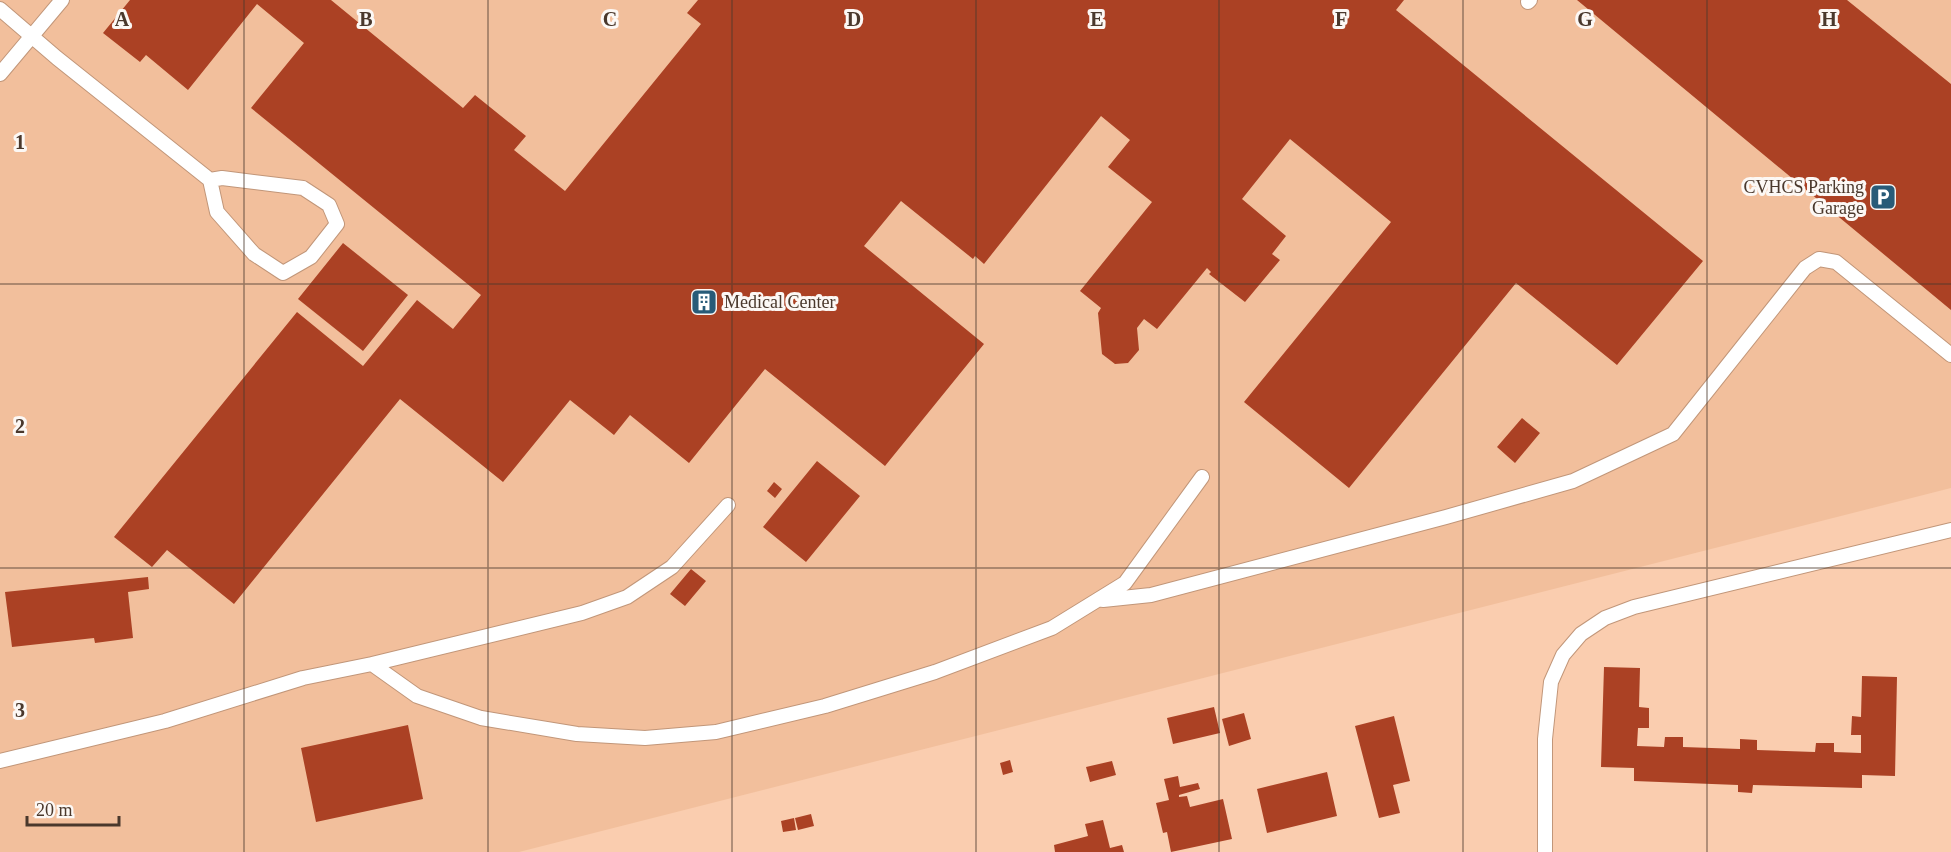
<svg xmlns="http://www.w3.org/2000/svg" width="1951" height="852" font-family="Georgia,serif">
<rect width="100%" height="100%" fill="#facdaf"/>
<path fill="#f2bf9c" d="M 0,0 L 1951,0 L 1951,488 L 519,852 L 0,852 Z"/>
<path fill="#ab4124" d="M 130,0 L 331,0 L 463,108 L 475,95 L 526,136 L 514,150 L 565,191 L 701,24 L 687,13 L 698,0 L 1404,0 L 1396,10 L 1703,261 L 1617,365 L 1516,283 L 1349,488 L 1244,402 L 1391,222 L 1290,139 L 1242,199 L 1286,236 L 1272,254 L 1280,260 L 1245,302 L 1209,274 L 1211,272 L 1207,268 L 1157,329 L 1144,319 L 1137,328 L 1139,350 L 1128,363 L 1115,364 L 1102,354 L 1098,313 L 1101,308 L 1080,291 L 1152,202 L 1108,167 L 1130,140 L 1101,116 L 984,264 L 975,256 L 973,259 L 901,201 L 864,246 L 984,344 L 885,466 L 765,369 L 689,463 L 630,415 L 614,435 L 570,400 L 503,482 L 400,399 L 234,604 L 167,550 L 152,567 L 114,537 L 297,312 L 363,366 L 417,300 L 453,329 L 481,295 L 251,108 L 304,43 L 257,4 L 188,90 L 146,55 L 140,62 L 103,33 Z
M 1577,0 L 1847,0 L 1951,84 L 1951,310 Z
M 343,243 L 408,295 L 363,351 L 298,299 Z
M 1522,418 L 1540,433 L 1515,463 L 1497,447 Z
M 817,461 L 860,496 L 806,562 L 763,527 Z
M 774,482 L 782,489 L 775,498 L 767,491 Z
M 691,569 L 706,581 L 685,606 L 670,594 Z
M 148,577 L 149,589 L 128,592 L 133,638 L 95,643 L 94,638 L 12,647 L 5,592 Z
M 1604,667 L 1640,668 L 1639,707 L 1649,708 L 1649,728 L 1638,728 L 1637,746 L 1664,747 L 1665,737 L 1683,737 L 1683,747 L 1740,749 L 1740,739 L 1757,740 L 1757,750 L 1815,752 L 1816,743 L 1834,743 L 1834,752 L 1861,753 L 1861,735 L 1851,735 L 1852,716 L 1861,717 L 1862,676 L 1897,677 L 1895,776 L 1862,775 L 1862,788 L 1753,785 L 1752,793 L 1738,792 L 1738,785 L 1634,781 L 1634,768 L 1601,767 Z
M 1214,707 L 1220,733 L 1173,744 L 1167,718 Z
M 1244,713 L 1251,739 L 1229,746 L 1222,719 Z
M 1394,716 L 1410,781 L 1393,785 L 1400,813 L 1379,818 L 1355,726 Z
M 408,725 L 423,799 L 316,822 L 301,748 Z
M 1010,760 L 1013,772 L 1003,775 L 1000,763 Z
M 1112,761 L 1116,775 L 1090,782 L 1086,767 Z
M 1327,772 L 1337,816 L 1267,833 L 1257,789 Z
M 1178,776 L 1180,787 L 1198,783 L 1200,789 L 1179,795 L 1179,797 L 1187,796 L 1190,807 L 1223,799 L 1232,839 L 1171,852 L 1167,832 L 1163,833 L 1156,803 L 1169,800 L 1164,779 Z
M 811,814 L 814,826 L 798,830 L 795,818 Z
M 794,818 L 796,830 L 783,832 L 781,821 Z
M 1103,820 L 1110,848 L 1122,845 L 1124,852 L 1055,852 L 1054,845 L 1088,836 L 1085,824 Z"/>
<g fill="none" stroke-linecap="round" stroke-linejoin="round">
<defs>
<path id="service" d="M 1528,2 L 1530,0
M 0,9 L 57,58 L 210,180 L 217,212 L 254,254 L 283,273 L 311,257 L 337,224 L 329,205 L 303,188 L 222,178 L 210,180
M 0,74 L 62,0
M 1103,600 L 1151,595 L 1446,517 L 1573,481 L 1673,434 L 1805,268 L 1819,259 L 1836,262 L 1951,355
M 372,664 L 582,613 L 627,597 L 672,567 L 728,505
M 0,761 L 165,721 L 303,678 L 372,664 L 417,696 L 481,718 L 577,734 L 645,738 L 716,732 L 825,706 L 935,672 L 1052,628 L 1125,583 L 1202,477
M 1545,852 L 1545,739 L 1551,682 L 1563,655 L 1581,634 L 1605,618 L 1634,607 L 1951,530"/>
</defs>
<use href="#service" stroke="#c19679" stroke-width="16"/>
<use href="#service" stroke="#fff" stroke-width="14"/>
</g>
<path fill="none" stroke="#4a382c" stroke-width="1.5" stroke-opacity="0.55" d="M 244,0 L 244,852M 488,0 L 488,852M 732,0 L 732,852M 976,0 L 976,852M 1219,0 L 1219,852M 1463,0 L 1463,852M 1707,0 L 1707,852M 0,284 L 1951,284M 0,568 L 1951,568"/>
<defs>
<symbol id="parking-square" viewBox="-11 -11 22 22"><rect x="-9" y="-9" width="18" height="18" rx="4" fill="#285b78" stroke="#fcf8f5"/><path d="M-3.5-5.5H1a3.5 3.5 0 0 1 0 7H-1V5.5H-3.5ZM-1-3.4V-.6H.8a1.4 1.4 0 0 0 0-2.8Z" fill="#fff"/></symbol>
<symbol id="building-square" viewBox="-11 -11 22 22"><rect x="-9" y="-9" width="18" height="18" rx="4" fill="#285b78" stroke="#fcf8f5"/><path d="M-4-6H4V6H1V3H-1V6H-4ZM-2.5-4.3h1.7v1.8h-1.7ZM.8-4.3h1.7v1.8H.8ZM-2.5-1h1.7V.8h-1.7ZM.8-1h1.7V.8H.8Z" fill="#fff"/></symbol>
</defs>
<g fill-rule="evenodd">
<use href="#parking-square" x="1868" y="182" width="30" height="30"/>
<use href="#building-square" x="689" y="287" width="30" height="30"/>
</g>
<g text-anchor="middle" stroke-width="6" stroke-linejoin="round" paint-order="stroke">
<g font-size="18" fill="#4a382c" stroke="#fcf8f5" text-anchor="end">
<text x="1864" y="193">CVHCS Parking<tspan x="1864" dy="21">Garage</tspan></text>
<text x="724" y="308" text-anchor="start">Medical Center</text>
</g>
</g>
<g font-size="20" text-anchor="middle" font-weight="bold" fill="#4a382c" stroke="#fcf8f5" stroke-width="6" stroke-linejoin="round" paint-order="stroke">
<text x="122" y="26">A</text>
<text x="366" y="26">B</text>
<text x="610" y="26">C</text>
<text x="854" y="26">D</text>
<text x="1097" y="26">E</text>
<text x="1341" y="26">F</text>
<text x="1585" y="26">G</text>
<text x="1829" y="26">H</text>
<text x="20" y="149">1</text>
<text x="20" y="433">2</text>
<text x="20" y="717">3</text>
</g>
<path d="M27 816v9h92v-9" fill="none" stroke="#4a382c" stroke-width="3"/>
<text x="36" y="816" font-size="18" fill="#4a382c" stroke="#fcf8f5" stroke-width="4.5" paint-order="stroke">20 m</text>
</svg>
